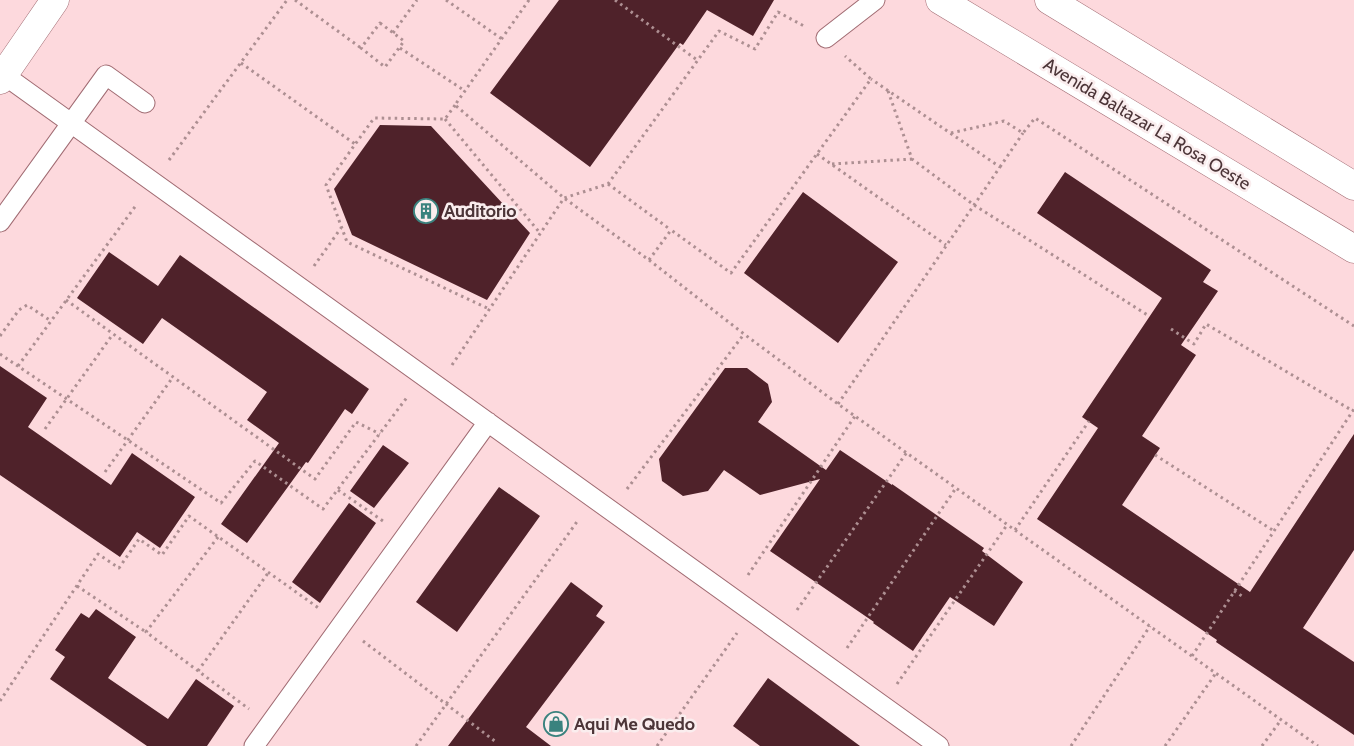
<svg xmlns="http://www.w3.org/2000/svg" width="1354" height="746" font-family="Cabin,sans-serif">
<rect width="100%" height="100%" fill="#fdd9dd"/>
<path fill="#4f222a" d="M 559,0 L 774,0 L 753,36 L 707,10 L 683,45 L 680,43 L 590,167 L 490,93 Z
M 380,125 L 431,126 L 530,233 L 487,300 L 352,235 L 334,189 Z
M 1065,172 L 1211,270 L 1203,282 L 1218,291 L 1181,345 L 1196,355 L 1142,436 L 1160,448 L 1122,505 L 1250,592 L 1354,434 L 1354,550 L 1303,628 L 1354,662 L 1354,735 L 1216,642 L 1217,640 L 1037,519 L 1098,428 L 1082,417 L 1162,298 L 1037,213 Z
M 803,192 L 898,262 L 838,343 L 744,273 Z
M 109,252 L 158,286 L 180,255 L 369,389 L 352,414 L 345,409 L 308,463 L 306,462 L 247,543 L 221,524 L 279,443 L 247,420 L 267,392 L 162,318 L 143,344 L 77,298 Z
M 0,366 L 47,398 L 28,427 L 111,485 L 132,453 L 195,497 L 160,548 L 137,532 L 120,557 L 0,475 Z
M 725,368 L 747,368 L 768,384 L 772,402 L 758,422 L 826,470 L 840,450 L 892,485 L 892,484 L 984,548 L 982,551 L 1023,582 L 994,626 L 950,597 L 913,651 L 873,623 L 874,622 L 770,551 L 820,479 L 760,495 L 724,470 L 708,491 L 683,496 L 662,481 L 659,459 Z
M 383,445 L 409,463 L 374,508 L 350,491 Z
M 499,487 L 540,516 L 457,632 L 416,602 Z
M 349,503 L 376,523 L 320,603 L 292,582 Z
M 571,582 L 603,606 L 596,616 L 605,622 L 526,727 L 551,746 L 448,746 Z
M 96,609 L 136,637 L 108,678 L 168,719 L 196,679 L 234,706 L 207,746 L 147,746 L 50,679 L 65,657 L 55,650 L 81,613 L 89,618 Z
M 768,678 L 860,746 L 760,746 L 733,726 Z"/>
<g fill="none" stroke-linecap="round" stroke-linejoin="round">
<defs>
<path id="service" d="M 826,38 L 875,0
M 4,75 L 939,746
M 0,222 L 106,75 L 145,103
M 254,746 L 488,422"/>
<path id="tertiary" d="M 940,0 L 1354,249
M 1049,0 L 1354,186
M 0,80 L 55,0"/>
</defs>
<use href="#service" stroke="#a16c73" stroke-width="21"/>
<use href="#tertiary" stroke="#a16c73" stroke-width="29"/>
<path stroke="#ad8f92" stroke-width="3" stroke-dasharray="2.5 4" stroke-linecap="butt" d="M 295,0 L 361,48
M 446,0 L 502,39
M 529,0 L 455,105 L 564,198 L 649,260 L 744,334 L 838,404 L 1318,746
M 615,0 L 697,60
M 380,23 L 404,41 L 385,67 L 361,48 Z
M 393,33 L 417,0
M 400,48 L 465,91
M 241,63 L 355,144
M 888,91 L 912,159 L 974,205 L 1149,316
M 455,105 L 445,119 L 374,118 L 326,185 L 347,242 L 489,309
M 445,119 L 540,233
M 951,133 L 1004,121 L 1023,133 L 1035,118 L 1354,326
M 817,154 L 946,245
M 169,160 L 287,0
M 832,164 L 912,159
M 1000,167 L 1023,133
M 608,184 L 671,230
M 649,260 L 671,230 L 731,273 L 871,79 L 845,56
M 314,266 L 341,228
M 66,300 L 315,479 L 356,422 L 380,434
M 1171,329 L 1194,344 L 1206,324 L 1353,411
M 0,336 L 19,310 L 27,305 L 51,321
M 0,354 L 221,503 L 255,461 L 323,509 L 408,396
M 452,365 L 564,198 L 608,184 L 719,31 L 755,49 L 778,12 L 804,26
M 18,366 L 137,204
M 838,404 L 1000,167 L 871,79
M 45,429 L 113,334
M 1155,455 L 1274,531
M 105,472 L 173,377
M 627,489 L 744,334
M 338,490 L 383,521
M 1015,530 L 1089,421
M 218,537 L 146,632 L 249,709
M 748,575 L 855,416
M 77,586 L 146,632
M 1234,591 L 1245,598
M 797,610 L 907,452
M 363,641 L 496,742
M 847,648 L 956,488
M 1192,656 L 1354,409
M 198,671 L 268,573
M 897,684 L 1007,525
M 0,701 L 98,554 L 119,568 L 139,539 L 162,555 L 189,516 L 320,609
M 416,746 L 579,519
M 657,746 L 737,633
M 1071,746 L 1150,626
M 1165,746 L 1216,673
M 1262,746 L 1281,720"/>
<use href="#service" stroke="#fff" stroke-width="19"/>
<use href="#tertiary" stroke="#fff" stroke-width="28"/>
</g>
<defs>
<symbol id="building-ring" viewBox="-11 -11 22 22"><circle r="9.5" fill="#faedee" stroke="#3a827e" stroke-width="1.5"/><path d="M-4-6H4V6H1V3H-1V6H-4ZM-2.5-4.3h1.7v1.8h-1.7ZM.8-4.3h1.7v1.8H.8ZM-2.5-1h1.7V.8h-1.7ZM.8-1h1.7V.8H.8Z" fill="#3a827e"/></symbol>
<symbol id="shop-ring" viewBox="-11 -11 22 22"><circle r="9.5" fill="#faedee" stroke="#3a827e" stroke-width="1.5"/><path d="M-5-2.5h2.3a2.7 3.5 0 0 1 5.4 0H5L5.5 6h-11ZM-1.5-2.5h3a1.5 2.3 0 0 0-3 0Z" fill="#3a827e"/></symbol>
</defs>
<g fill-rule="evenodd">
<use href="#building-ring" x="412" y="197" width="28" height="28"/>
<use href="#shop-ring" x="542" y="710" width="28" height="28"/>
</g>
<g text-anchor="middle" stroke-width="5" stroke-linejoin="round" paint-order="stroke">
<g font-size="18" fill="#4c3538" stroke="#faedee">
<text transform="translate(1147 124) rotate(31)" y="6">Avenida Baltazar La Rosa Oeste</text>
</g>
<g font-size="18" font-weight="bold" fill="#4c3538" stroke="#faedee" text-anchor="start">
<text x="444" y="217">Auditorio</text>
<text x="574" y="730">Aqui Me Quedo</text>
</g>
</g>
</svg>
